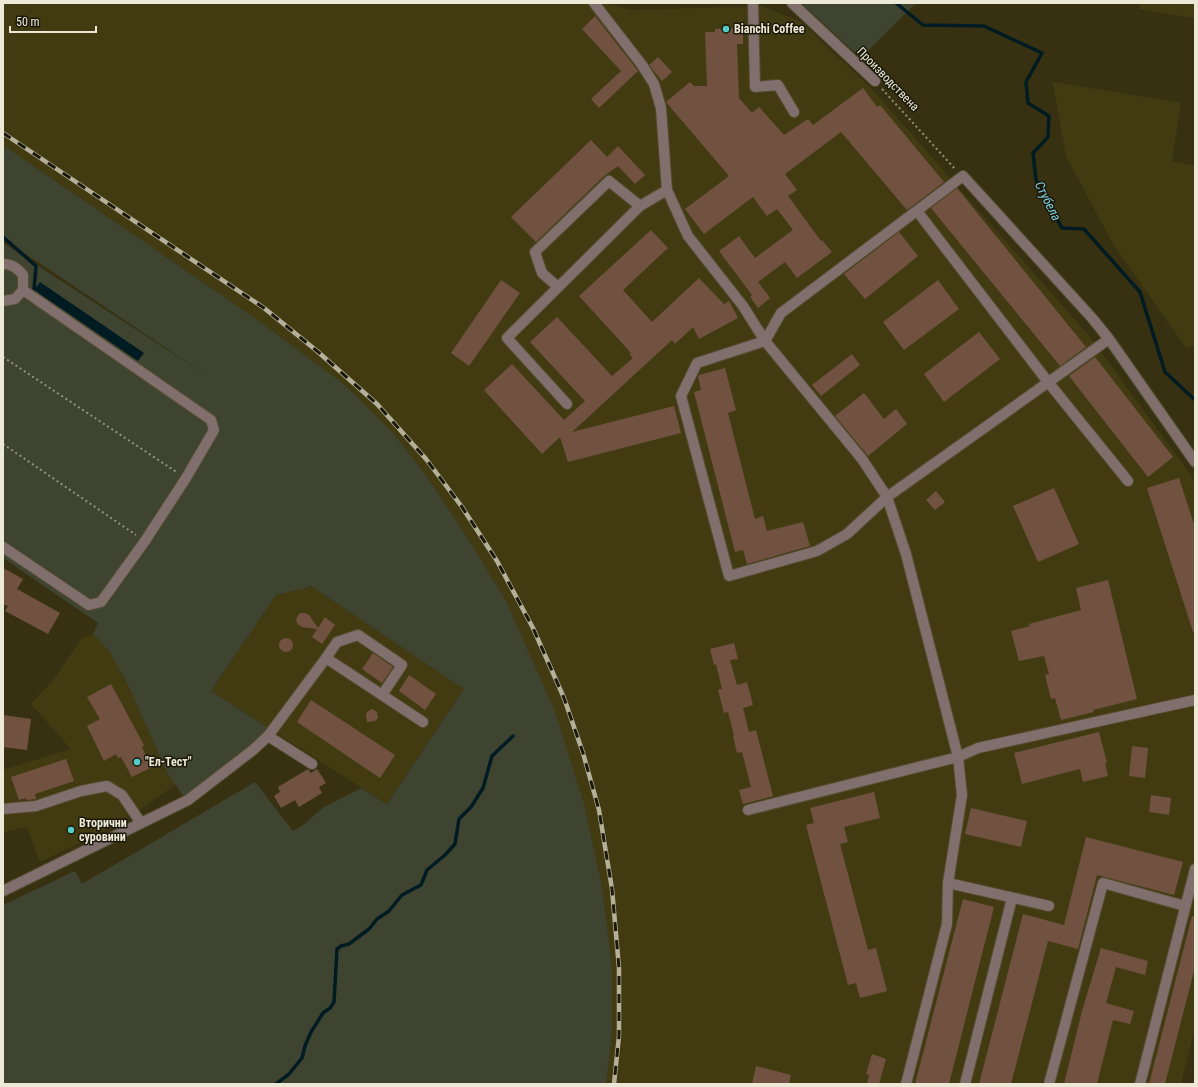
<svg xmlns="http://www.w3.org/2000/svg" width="1198" height="1087" font-family="'Roboto Condensed',sans-serif">
<style>
.built{fill:#423b12}
.green{fill:#3f4431}
.water{fill:#001c22}
.lines{fill:none;stroke-linecap:round;stroke-linejoin:round}
.stream{stroke:#001c22;stroke-width:3.5}
.building{fill:#715240}
.minor-casing{stroke:#544e31;stroke-width:12}
.path{stroke:#969279;stroke-width:2;stroke-dasharray:2 3;stroke-linecap:butt}
.minor{stroke:#816f6e;stroke-width:10}
.rail-casing{stroke:#b4b099;stroke-width:4.5}
.rail{stroke:#1b190b;stroke-width:3;stroke-dasharray:9;stroke-linecap:butt}
.poi-dot{fill:#54cdc8;stroke:#1b190b;stroke-width:1.5}
.labels{text-anchor:middle;dominant-baseline:central;stroke-width:3;stroke-linejoin:round;paint-order:stroke}
.poi-label{font-size:12px;font-weight:bold;fill:#ece9d7;stroke:#1b190b;text-anchor:start}
.street-label{font-size:12px;fill:#ece9d7;stroke:#1b190b}
.water-label{font-size:13px;font-style:italic;fill:#80cede;stroke:#1b190b}
</style>
<rect width="100%" height="100%" fill="#373111"/>
<!-- built -->
<g class="built">
<path d="M 3,3 L 604,3 L 634,10 L 761,6 L 800,21 L 871,88 L 1090,337 L 1190,474 L 1195,484 L 1195,1028 L 1181,1084 L 606,1084 L 612,1034 L 612,967 L 602,886 L 584,804 L 506,601 L 464,532 L 426,475 L 394,434 L 345,385 L 255,318 L 3,145 Z"/>
<path d="M 1140,3 L 1195,3 L 1195,18 L 1139,9 Z"/>
<path d="M 1053,82 L 1181,103 L 1172,161 L 1195,166 L 1195,344 L 1187,349 L 1113,244 L 1066,156 Z"/>
<path d="M 311,586 L 464,689 L 387,804 L 211,691 L 276,595 L 306,588 Z"/>
<path d="M 93,634 L 109,651 L 127,683 L 168,774 L 175,785 L 120,823 L 40,862 L 27,827 L 3,832 L 3,770 L 71,749 L 31,704 L 54,679 L 81,639 Z"/>
</g>
<!-- green -->
<g class="green">
<path d="M 801,3 L 916,3 L 861,58 Z"/>
<path d="M 3,145 L 255,318 L 345,385 L 394,434 L 426,475 L 464,532 L 506,601 L 554,709 L 584,804 L 602,886 L 612,967 L 612,1034 L 606,1084 L 3,1084 L 3,905 L 75,871 L 82,884 L 255,782 L 293,831 L 302,826 L 324,807 L 361,788 L 387,804 L 464,689 L 311,586 L 306,588 L 276,595 L 211,691 L 273,731 L 188,800 L 181,793 L 168,774 L 127,683 L 109,651 L 93,634 L 98,623 L 3,558 L 3,243 L 212,379 L 38,262 L 3,240 Z"/>
</g>
<!-- water -->
<path class="water" d="M 40,282 L 144,353 L 138,361 L 34,290 Z"/>
<g class="lines">
<!-- stream -->
<g class="stream">
<path d="M 896,3 L 923,25 L 984,26 L 1042,53 L 1026,82 L 1028,103 L 1049,116 L 1048,137 L 1033,153 L 1036,180 L 1062,228 L 1084,229 L 1140,292 L 1165,372 L 1195,400"/>
<path d="M 3,237 L 36,266 L 34,290"/>
<path d="M 276,1084 L 289,1074 L 302,1058 L 305,1046 L 311,1032 L 323,1013 L 330,1008 L 334,1002 L 337,949 L 341,946 L 349,944 L 369,929 L 377,919 L 389,911 L 402,895 L 421,885 L 427,870 L 445,855 L 455,844 L 459,819 L 471,807 L 483,788 L 492,756 L 513,736"/>
</g>
</g>
<!-- building -->
<g class="building">
<path d="M 595,16 L 638,71 L 599,108 L 591,99 L 621,71 L 582,29 Z"/>
<path d="M 743,28 L 743,44 L 737,44 L 739,98 L 752,113 L 759,107 L 784,135 L 808,119 L 813,125 L 863,88 L 877,107 L 880,105 L 944,182 L 907,210 L 841,132 L 785,174 L 797,190 L 788,196 L 821,241 L 822,240 L 832,252 L 797,278 L 785,262 L 758,282 L 770,298 L 758,308 L 750,297 L 752,295 L 719,251 L 739,236 L 755,258 L 793,230 L 777,209 L 767,216 L 753,197 L 704,234 L 685,209 L 729,176 L 666,102 L 690,82 L 694,86 L 707,86 L 705,32 L 715,32 L 715,29 Z"/>
<path d="M 658,57 L 672,72 L 662,81 L 649,65 Z"/>
<path d="M 591,140 L 607,157 L 618,146 L 645,175 L 635,184 L 618,166 L 604,176 L 536,242 L 511,217 Z"/>
<path d="M 957,188 L 1086,347 L 1060,366 L 931,208 Z"/>
<path d="M 651,230 L 668,248 L 623,290 L 652,322 L 699,278 L 724,304 L 729,301 L 738,318 L 699,339 L 693,327 L 675,344 L 672,340 L 572,432 L 674,406 L 681,433 L 568,462 L 560,437 L 542,454 L 484,390 L 512,364 L 564,420 L 585,401 L 530,342 L 557,317 L 612,376 L 633,358 L 629,354 L 631,353 L 579,296 Z"/>
<path d="M 899,232 L 918,256 L 865,299 L 844,274 Z"/>
<path d="M 501,280 L 520,293 L 469,366 L 451,353 Z"/>
<path d="M 938,280 L 959,309 L 904,350 L 883,322 Z"/>
<path d="M 979,332 L 1000,359 L 944,402 L 924,374 Z"/>
<path d="M 852,354 L 860,365 L 821,396 L 812,385 Z"/>
<path d="M 1095,357 L 1173,457 L 1148,477 L 1069,376 Z"/>
<path d="M 725,368 L 736,410 L 728,413 L 755,519 L 763,516 L 767,531 L 803,522 L 810,546 L 747,564 L 743,550 L 735,552 L 694,392 L 701,390 L 698,376 L 699,375 Z"/>
<path d="M 864,393 L 884,419 L 896,409 L 907,424 L 868,456 L 835,416 Z"/>
<path d="M 1179,478 L 1195,527 L 1195,632 L 1193,632 L 1147,488 Z"/>
<path d="M 1054,488 L 1079,544 L 1038,562 L 1013,506 Z"/>
<path d="M 936,491 L 945,502 L 935,510 L 926,500 Z"/>
<path d="M 3,568 L 23,579 L 17,589 L 60,613 L 48,634 L 5,611 L 8,606 L 3,604 Z"/>
<path d="M 1108,580 L 1137,699 L 1093,710 L 1094,712 L 1061,720 L 1055,698 L 1051,699 L 1045,675 L 1049,674 L 1044,656 L 1019,661 L 1011,631 L 1030,626 L 1029,624 L 1081,610 L 1076,588 Z"/>
<path d="M 300,613 L 305,613 L 309,615 L 318,628 L 325,617 L 335,625 L 322,644 L 312,637 L 317,629 L 302,627 L 298,624 L 296,621 L 297,617 Z"/>
<circle cx="286" cy="645" r="7"/>
<path d="M 734,643 L 738,659 L 730,660 L 737,685 L 747,682 L 753,705 L 743,708 L 749,732 L 756,730 L 773,796 L 743,804 L 739,790 L 751,787 L 742,752 L 737,753 L 733,736 L 734,736 L 728,712 L 724,713 L 718,690 L 722,689 L 716,664 L 714,665 L 710,649 Z"/>
<path d="M 373,653 L 393,667 L 382,683 L 362,669 Z"/>
<path d="M 409,675 L 436,694 L 425,710 L 399,691 Z"/>
<path d="M 111,684 L 144,745 L 142,747 L 152,767 L 132,777 L 121,757 L 118,758 L 116,754 L 104,761 L 87,726 L 100,719 L 87,697 Z"/>
<path d="M 311,700 L 395,755 L 380,778 L 297,722 Z"/>
<path d="M 372,709 L 377,712 L 378,718 L 375,721 L 367,722 L 366,714 L 368,711 Z"/>
<path d="M 3,715 L 31,719 L 27,750 L 3,747 Z"/>
<path d="M 1099,732 L 1107,763 L 1105,763 L 1108,776 L 1083,782 L 1080,769 L 1022,784 L 1014,753 Z"/>
<path d="M 1132,746 L 1148,748 L 1145,778 L 1129,776 Z"/>
<path d="M 66,759 L 74,781 L 35,794 L 36,799 L 26,800 L 26,798 L 19,800 L 11,777 Z"/>
<path d="M 308,769 L 311,773 L 317,769 L 326,783 L 319,787 L 322,793 L 299,807 L 295,800 L 281,808 L 274,796 L 280,792 L 278,787 Z"/>
<path d="M 874,792 L 880,818 L 844,827 L 848,842 L 840,844 L 868,950 L 876,948 L 887,991 L 860,998 L 856,983 L 848,985 L 806,825 L 814,823 L 810,808 Z"/>
<path d="M 1151,795 L 1171,798 L 1169,815 L 1149,812 Z"/>
<path d="M 971,808 L 1027,821 L 1021,847 L 965,834 Z"/>
<path d="M 1086,837 L 1183,862 L 1174,895 L 1097,875 L 1078,949 L 1048,941 L 1011,1084 L 979,1084 L 1023,914 L 1064,925 Z"/>
<path d="M 963,899 L 994,907 L 949,1084 L 915,1084 Z"/>
<path d="M 1192,916 L 1195,917 L 1195,967 L 1165,1084 L 1149,1084 Z"/>
<path d="M 1101,948 L 1148,961 L 1145,975 L 1116,967 L 1106,1003 L 1134,1011 L 1130,1024 L 1113,1020 L 1097,1084 L 1064,1084 L 1082,1011 Z"/>
<path d="M 872,1054 L 886,1059 L 879,1084 L 867,1084 L 869,1075 L 866,1074 Z"/>
<path d="M 756,1066 L 791,1075 L 789,1084 L 752,1084 Z"/>
</g>
<g class="lines">
<!-- minor casing -->
<g class="minor-casing">
<g id="minor">
<path d="M 594,3 L 642,65 L 654,84 L 661,108 L 667,190 L 688,236 L 743,306 L 765,341 L 862,459 L 887,497 L 906,554 L 958,757 L 962,795 L 948,883 L 947,924 L 906,1084"/>
<path d="M 753,3 L 755,87 L 778,85 L 794,112"/>
<path d="M 792,3 L 875,81"/>
<path d="M 917,211 L 1048,382 L 1128,481"/>
<path d="M 3,264 C 12,264 17,268 23,275 L 23,290 L 15,299 L 3,301"/>
<path d="M 558,287 L 542,273 L 535,252 L 609,181 L 640,206"/>
<path d="M 1109,339 L 887,497 L 847,534 L 817,551 L 729,576 L 681,396 L 697,363 L 765,341 L 781,313 L 963,176 L 1092,318 L 1109,339 L 1195,462"/>
<path d="M 567,404 L 507,338 L 640,206 L 667,190"/>
<path d="M 3,547 L 89,605 L 101,602 L 145,541 L 186,478 L 214,430 L 211,420 L 23,290"/>
<path d="M 326,658 L 337,642 L 358,635 L 402,665 L 382,695"/>
<path d="M 268,736 L 312,764"/>
<path d="M 3,809 L 36,806 L 81,791 L 107,786 L 122,795 L 141,823"/>
<path d="M 748,810 L 958,757 L 978,748 L 1195,700"/>
<path d="M 948,883 L 1049,906"/>
<path d="M 3,891 L 188,800 L 253,750 L 268,736 L 326,658 L 423,722"/>
<path d="M 965,1084 L 1012,898"/>
<path d="M 1049,1084 L 1103,883 L 1185,906"/>
<path d="M 1140,1084 L 1195,869"/>
</g>
</g>
<!-- path -->
<g class="path">
<path d="M 882,89 L 956,170"/>
<path d="M 3,357 L 178,473"/>
<path d="M 3,444 L 136,535"/>
</g>
<!-- minor -->
<use href="#minor" class="minor"/>
<!-- rail casing -->
<g class="rail-casing">
<path id="rail" d="M 3,133 L 264,308 L 317,351 L 377,404 L 426,459 L 462,507 L 497,561 L 533,628 L 564,698 L 583,753 L 599,810 L 612,889 L 619,968 L 619,1036 L 614,1084"/>
</g>
<!-- rail -->
<use href="#rail" class="rail"/>
</g>
<!-- markers -->
<g class="poi-dot">
<circle cx="726" cy="29" r="4"/>
<circle cx="137" cy="762" r="4"/>
<circle cx="71" cy="830" r="4"/>
</g>
<g class="labels">
<!-- poi labels -->
<g class="poi-label">
<text x="734" y="29">Bianchi Coffee</text>
<text x="145" y="762">"Ел-Тест"</text>
<text x="79" y="823">Вторични<tspan x="79" dy="14">суровини</tspan></text>
</g>
<!-- street labels -->
<g class="street-label">
<text transform="translate(888 79) rotate(46)">Производствена</text>
</g>
<!-- water labels -->
<g class="water-label">
<text transform="translate(1048 201) rotate(63)">Стубела</text>
</g>
</g>
<!-- border -->
<rect width="1198" height="1087" fill="none" stroke="#ece9d7" stroke-width="8"/>
<!-- scale -->
<path d="M10 26v6h86v-6" fill="none" stroke="#ece9d7" stroke-width="2"/>
<text x="16" y="26" font-size="12" fill="#ece9d7" stroke="#1b190b" stroke-width="3" paint-order="stroke">50 m</text>
</svg>
